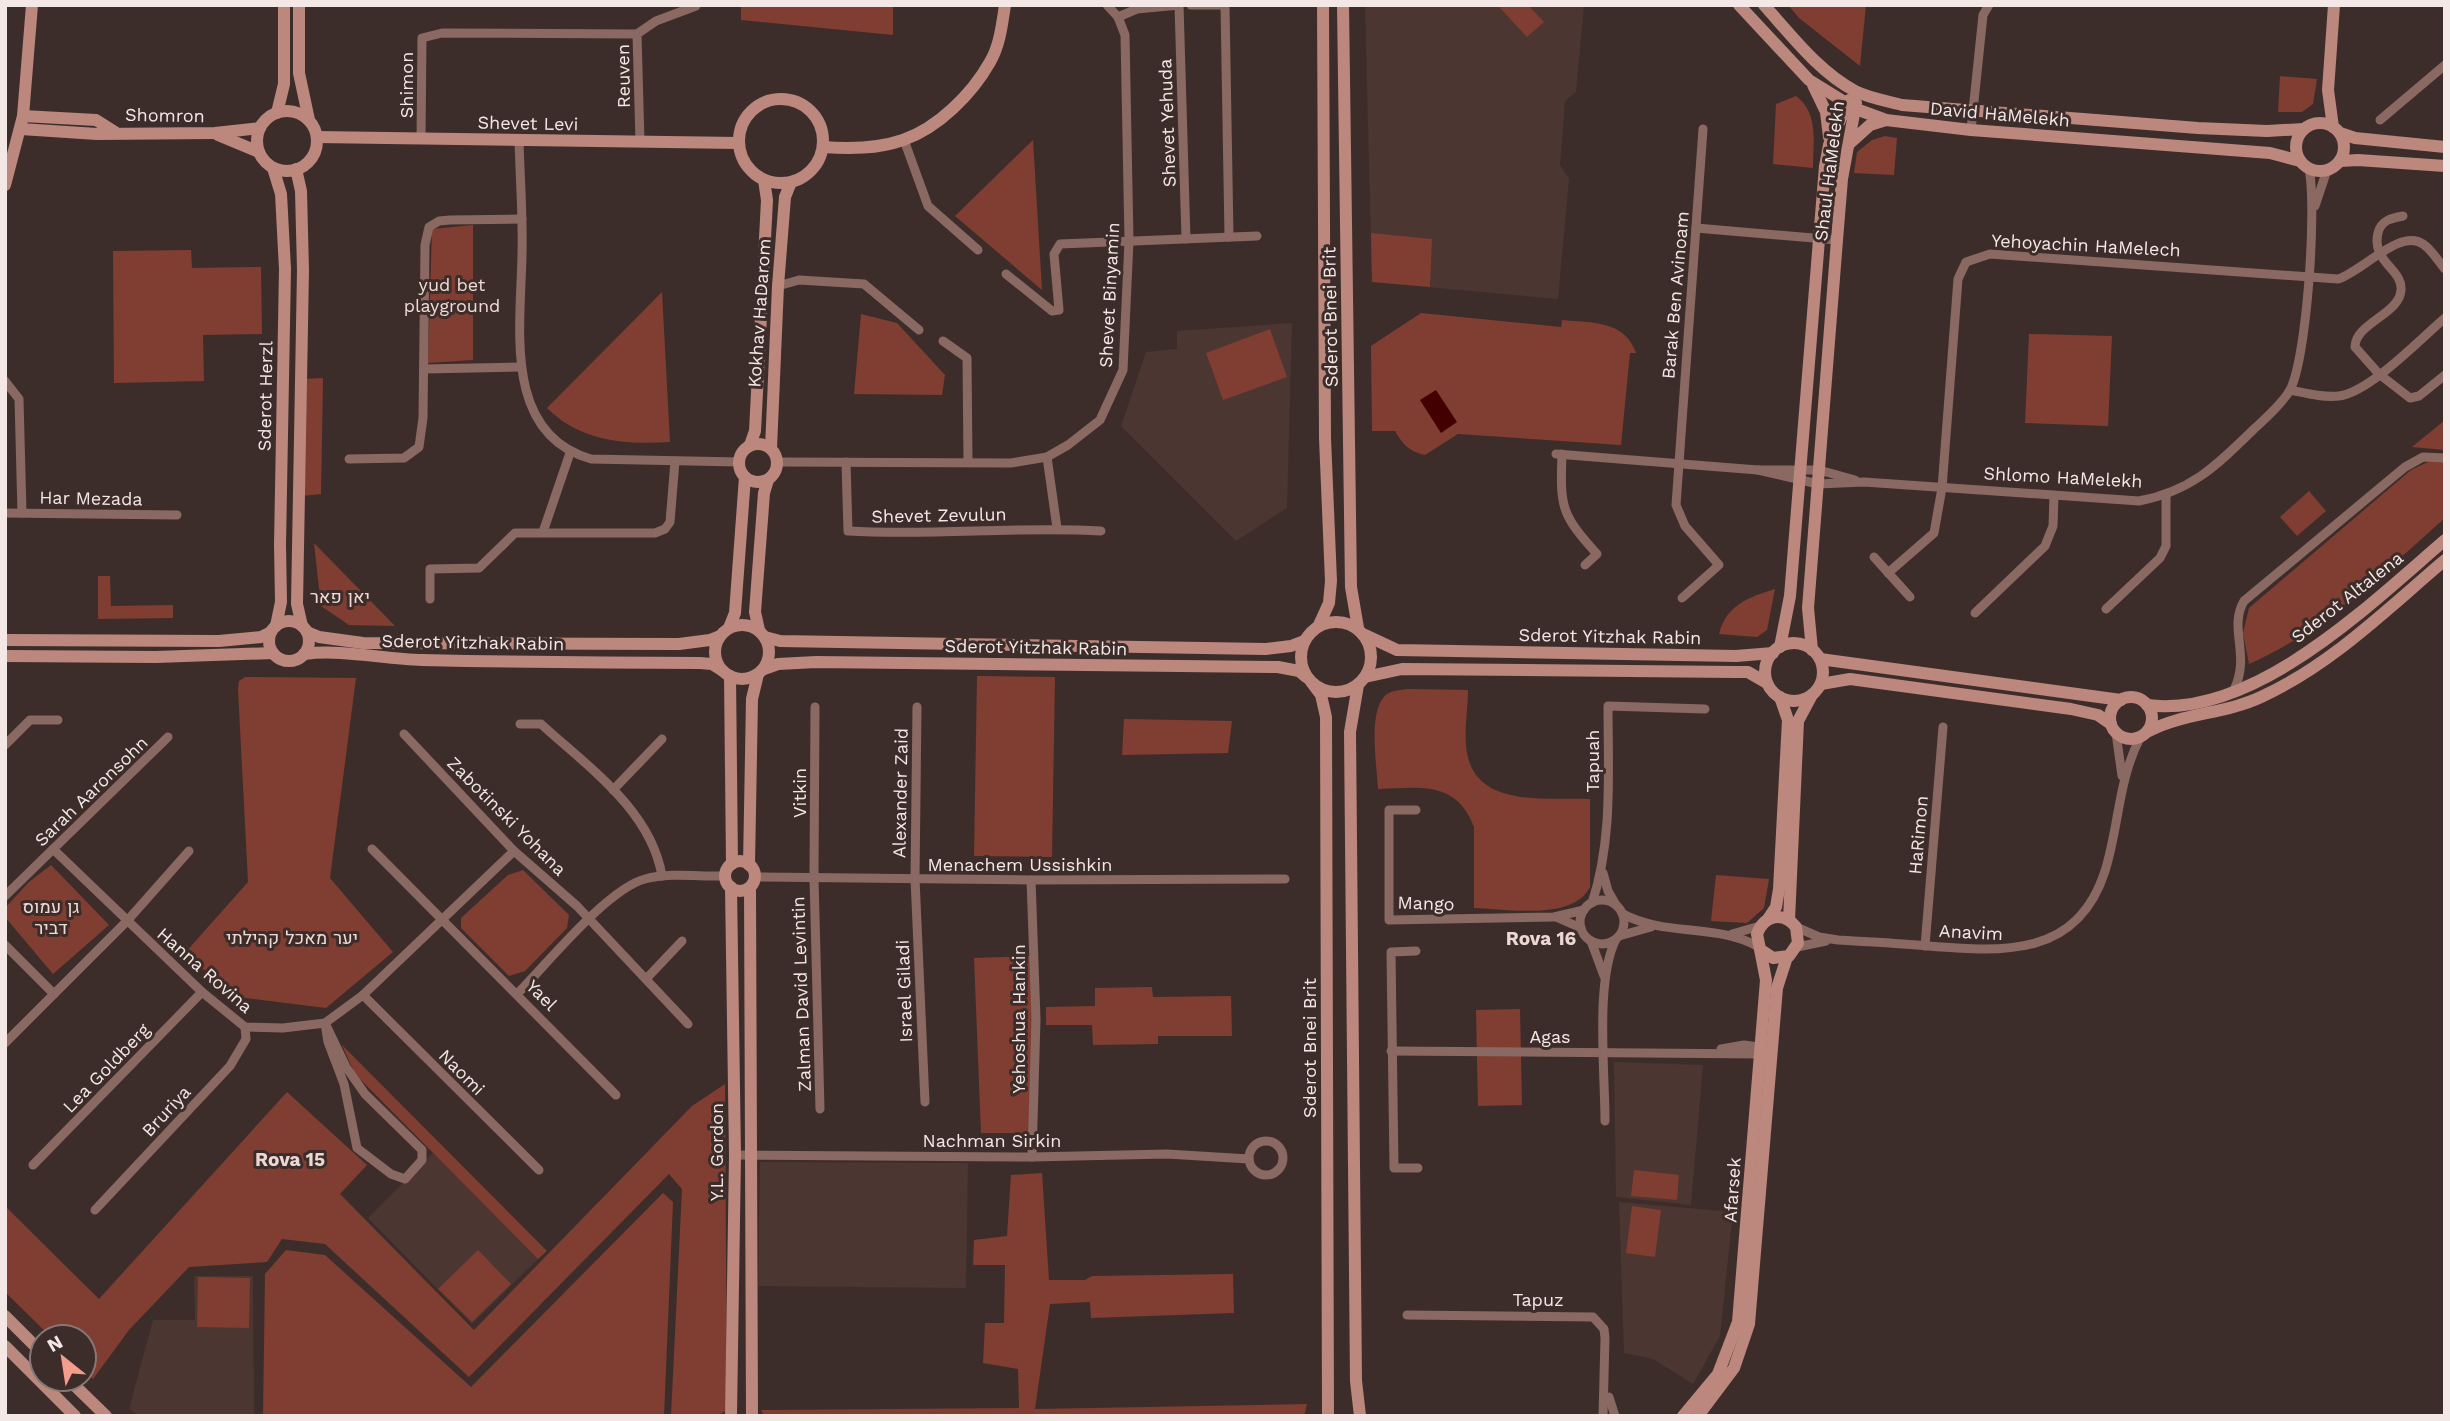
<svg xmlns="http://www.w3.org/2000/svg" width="2450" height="1421" font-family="'Work Sans',Heebo,sans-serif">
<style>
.built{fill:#4b3631}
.green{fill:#803d31}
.water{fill:#430000}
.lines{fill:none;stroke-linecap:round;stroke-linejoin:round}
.street{stroke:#8a6962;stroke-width:9}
.secondary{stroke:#bc877d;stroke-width:12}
.labels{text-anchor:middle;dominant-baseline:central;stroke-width:6;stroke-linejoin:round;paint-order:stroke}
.street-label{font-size:18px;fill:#f3e8e6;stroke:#3d2d2a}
.park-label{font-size:18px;fill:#f0dad5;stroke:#3d2d2a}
.neighbourhood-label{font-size:19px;font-weight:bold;fill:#ecd7d3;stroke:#3d2d2a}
</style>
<rect width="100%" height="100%" fill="#3d2d2a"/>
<!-- built -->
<g class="built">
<path d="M 1365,5 L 1584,5 L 1576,92 L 1565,101 L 1560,165 L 1569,179 L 1558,299 L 1372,282 Z"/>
<path d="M 1292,323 L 1287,508 L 1236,541 L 1121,426 L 1146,352 L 1177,349 L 1177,331 Z"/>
<path d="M 1614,1062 L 1703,1065 L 1691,1205 L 1616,1197 Z"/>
<path d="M 433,1153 L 538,1259 L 472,1324 L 368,1218 Z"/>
<path d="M 760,1162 L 968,1163 L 966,1288 L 758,1286 Z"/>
<path d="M 1619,1202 L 1733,1212 L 1720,1336 L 1693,1384 L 1653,1359 L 1624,1353 Z"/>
<path d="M 194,1276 L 253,1276 L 254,1416 L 139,1416 L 129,1409 L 153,1320 L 195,1320 Z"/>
</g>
<!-- green -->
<g class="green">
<path d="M 741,5 L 893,5 L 893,35 L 741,20 Z"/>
<path d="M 1502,5 L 1528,5 L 1544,22 L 1527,37 L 1500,8 Z"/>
<path d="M 1788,5 L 1866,5 L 1860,66 L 1799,18 Z"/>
<path d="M 2280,76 L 2317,79 L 2313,104 L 2302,112 L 2278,112 Z"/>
<path d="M 1796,96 C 1819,113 1813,142 1813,168 L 1773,164 L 1776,104 Z"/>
<path d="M 1885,136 L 1897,138 L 1894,175 L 1854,173 L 1857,152 L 1872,140 Z"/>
<path d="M 1033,140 L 1042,290 L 955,216 Z"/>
<path d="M 473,225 L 473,360 L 428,363 L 432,229 Z"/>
<path d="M 1371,233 L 1432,239 L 1430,287 L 1372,282 Z"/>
<path d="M 191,250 L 192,268 L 261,267 L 262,334 L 203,335 L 204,381 L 114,383 L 113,251 Z"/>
<path d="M 662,292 L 670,442 C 624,445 580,441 547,408 Z"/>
<path d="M 1421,313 L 1561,327 L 1562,320 C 1591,323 1625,320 1636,353 L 1630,353 L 1621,445 L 1458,434 L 1425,455 C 1409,451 1403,445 1395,431 L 1372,431 L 1371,346 Z"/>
<path d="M 861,314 L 897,323 L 945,375 L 942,395 L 854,394 Z"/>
<path d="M 1270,329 L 1287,377 L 1223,400 L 1206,353 Z"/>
<path d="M 2029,334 L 2112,336 L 2108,426 L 2025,423 Z"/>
<path d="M 323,378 L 321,494 L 302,496 L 302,379 Z"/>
<path d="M 2445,420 L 2445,450 L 2412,447 Z"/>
<path d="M 2430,461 L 2445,462 L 2445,518 C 2385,571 2323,632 2249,664 L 2243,633 L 2249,608 L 2411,470 Z"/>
<path d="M 2309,491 L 2326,511 L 2297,536 L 2280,517 Z"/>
<path d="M 314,543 L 395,626 L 349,625 L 321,606 Z"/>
<path d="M 98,576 L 110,576 L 111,606 L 173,605 L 173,618 L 98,619 Z"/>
<path d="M 1775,589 L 1767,630 L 1757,637 L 1719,634 C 1726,605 1749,597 1775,589 Z"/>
<path d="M 977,676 L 1055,677 L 1052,857 L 974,856 Z"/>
<path d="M 245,677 L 356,678 L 330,878 L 393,952 L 326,1008 L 238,997 L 184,954 L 248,882 L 238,689 L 239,681 Z"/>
<path d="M 1408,689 L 1468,690 C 1468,712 1462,740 1469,761 C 1484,808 1551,797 1590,799 L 1590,887 C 1573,921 1508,909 1474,908 L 1474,827 C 1456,780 1420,788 1378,789 C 1377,766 1367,709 1387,694 C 1393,690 1401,690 1408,689 Z"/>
<path d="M 1124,719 L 1232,721 L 1228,753 L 1122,755 Z"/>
<path d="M 51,865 L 109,925 L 53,974 L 5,917 L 5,908 L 29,882 Z"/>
<path d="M 523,870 L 569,915 L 567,928 L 525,971 L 509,976 L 461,928 L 461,918 L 508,875 Z"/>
<path d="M 1716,875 L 1769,879 L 1764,908 L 1747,923 L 1711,921 Z"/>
<path d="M 1033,956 L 1034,1133 L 981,1133 L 974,958 Z"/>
<path d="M 1152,987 L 1153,997 L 1231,996 L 1232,1036 L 1158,1036 L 1158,1044 L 1093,1045 L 1092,1025 L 1046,1025 L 1046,1007 L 1095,1006 L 1095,988 Z"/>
<path d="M 1520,1009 L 1522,1105 L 1478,1106 L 1476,1010 Z"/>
<path d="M 342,1045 L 547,1251 L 538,1259 L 355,1074 Z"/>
<path d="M 725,1084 L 727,1410 L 717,1416 L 671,1416 L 682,1189 L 669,1174 L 469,1377 L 325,1244 L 282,1239 L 267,1262 L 189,1267 L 129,1330 L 93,1379 L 84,1370 L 84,1337 L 51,1337 L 5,1292 L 5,1206 L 99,1299 L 287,1092 L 367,1165 L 340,1194 L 474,1330 L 692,1106 Z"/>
<path d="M 1634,1170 L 1679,1175 L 1677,1200 L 1631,1196 Z"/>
<path d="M 1042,1173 L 1049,1280 L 1085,1280 L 1092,1276 L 1233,1274 L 1234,1313 L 1091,1318 L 1090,1302 L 1050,1304 L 1035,1409 L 1307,1404 L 1304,1416 L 764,1416 L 761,1410 L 1019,1408 L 1018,1369 L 983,1363 L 985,1323 L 1004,1323 L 1005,1265 L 973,1265 L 974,1240 L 1007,1236 L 1011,1175 Z"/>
<path d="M 663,1193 L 673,1202 L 664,1416 L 263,1416 L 265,1274 L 286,1250 L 325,1255 L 471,1387 Z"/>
<path d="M 1632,1206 L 1661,1210 L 1655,1257 L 1626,1253 Z"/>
<path d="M 478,1250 L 511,1284 L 472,1322 L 438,1289 Z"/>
<path d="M 198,1277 L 250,1278 L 249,1328 L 197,1327 Z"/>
</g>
<!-- water -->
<path class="water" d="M 1436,390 L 1457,422 L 1441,433 L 1420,400 Z"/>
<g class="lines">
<!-- street -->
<g class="street">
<path d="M 1179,5 L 1186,239"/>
<path d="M 1191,5 L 1225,5"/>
<path d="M 1225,5 L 1229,237"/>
<path d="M 1118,17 L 1137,9 L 1179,5"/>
<path d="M 2380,120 L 2445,65"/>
<path d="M 1971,130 L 1983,15 L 1989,5"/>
<path d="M 421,138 L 422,38 L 442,33 L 637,34"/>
<path d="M 519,140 C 520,178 523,216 522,254 C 521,326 502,434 591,459 L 739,462"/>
<path d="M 904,140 L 928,206 L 978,250"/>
<path d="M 640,142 L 637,34 L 656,21 L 696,6"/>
<path d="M 2315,206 L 2327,170"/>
<path d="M 2403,216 C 2392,218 2381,220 2378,233 C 2371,262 2403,269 2401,290 C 2400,314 2355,323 2355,347 L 2379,374 L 2410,398 L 2419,396 L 2445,375"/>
<path d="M 1696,228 L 1837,240"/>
<path d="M 1006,274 L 1052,311 L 1059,310 L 1054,254 L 1060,244 L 1257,236"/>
<path d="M 778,286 L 799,280 L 864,284 L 919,330"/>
<path d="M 943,341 L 967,358 L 968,462"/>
<path d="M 424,369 L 521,367"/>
<path d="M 5,381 L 19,399 L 22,513"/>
<path d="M 2290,390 C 2305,393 2323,398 2339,396 C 2370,392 2420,339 2445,318"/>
<path d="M 1556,454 L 1758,470 L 1819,470 L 1855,480"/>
<path d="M 1562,454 C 1560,508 1561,514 1597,554 L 1585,565"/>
<path d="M 1047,457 L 1057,528"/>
<path d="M 349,459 L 404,458 L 419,447 L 423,418 L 425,245 L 429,227 L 439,221 L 450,220 L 522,219"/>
<path d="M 778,462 L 1011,463 L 1047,457 L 1068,445 L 1100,420 L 1123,370 L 1129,241 L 1125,35 L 1118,17 L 1107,5"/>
<path d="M 846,462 L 848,531 C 933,536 1017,526 1101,531"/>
<path d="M 1758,470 L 1818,484 L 1864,482 L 2139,501 C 2192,491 2217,465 2254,429 C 2266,418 2282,404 2290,390 C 2307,358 2317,206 2309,169"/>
<path d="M 5,513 L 177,515"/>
<path d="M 543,532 L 570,453"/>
<path d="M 1874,557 L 1910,597"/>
<path d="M 1888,573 L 1934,533 L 1942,488 L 1958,279 L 1966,262 L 1990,254 L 2338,279 C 2363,271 2400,228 2423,244 C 2432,250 2438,261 2445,269"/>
<path d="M 1682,598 L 1719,565 L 1685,526 L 1676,505 L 1703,129"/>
<path d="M 430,599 L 430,569 L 479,568 L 515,533 L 655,533 L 665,529 L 670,522 L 675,461"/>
<path d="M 2106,609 L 2160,558 L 2166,546 L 2166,496"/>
<path d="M 1975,613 L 2045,546 L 2053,526 L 2054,496"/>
<path d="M 2234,690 C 2251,655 2228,628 2244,601 L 2405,467 L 2423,457 L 2445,458"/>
<path d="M 815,707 L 814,878 L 820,1109"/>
<path d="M 917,707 L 915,879 L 925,1102"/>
<path d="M 520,724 L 541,724 C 588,767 651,810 662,876"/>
<path d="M 2116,733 L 2122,776"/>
<path d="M 404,734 L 514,851 L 577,906 L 688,1024"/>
<path d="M 5,745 L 30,720 L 58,720"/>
<path d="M 613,790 L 662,739"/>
<path d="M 1416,810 L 1389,810 L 1389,920 L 1554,917 L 1584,910"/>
<path d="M 53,849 L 202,992 L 245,1027 L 283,1028 L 325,1023 L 363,995 L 514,851"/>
<path d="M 372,849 L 616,1095"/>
<path d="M 1603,873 L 1608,891 L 1616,905"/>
<path d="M 755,877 L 1031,880 L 1285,879"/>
<path d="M 1031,880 L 1036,1019 L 1032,1157"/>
<path d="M 5,896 L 168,737"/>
<circle cx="1602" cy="922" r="22"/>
<path d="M 1592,903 C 1613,840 1608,771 1608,706 L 1705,709"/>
<path d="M 1623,914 C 1666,937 1717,923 1759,947"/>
<path d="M 1556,917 L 1581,928"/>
<path d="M 1796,927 L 1819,937 L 1838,940 C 1868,942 1898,943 1928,946 C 2003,952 2077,958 2105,871 C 2119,827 2118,780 2140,738"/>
<path d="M 1732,934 L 1760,926"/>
<path d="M 1619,936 L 1651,927"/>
<path d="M 1591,941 L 1604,976"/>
<path d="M 5,945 L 54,994"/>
<path d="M 1925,946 L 1943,727"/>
<path d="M 1797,947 L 1826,941"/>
<path d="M 1416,951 L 1391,952 L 1394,1168 L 1418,1168"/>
<path d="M 646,979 L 682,941"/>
<path d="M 518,993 C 547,964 607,889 645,879 C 671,872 700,877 726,876"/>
<path d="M 363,995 L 539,1170"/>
<path d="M 325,1023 L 346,1067 L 365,1094 L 422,1150 L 422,1160 L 405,1179 L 391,1174 L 357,1148 L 344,1084 L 328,1042 Z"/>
<path d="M 5,1043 L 127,921 L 189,851"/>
<path d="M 1721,1049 L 1744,1045 L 1765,1048"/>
<path d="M 1391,1051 L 1763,1054"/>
<path d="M 1605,1121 C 1605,1072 1595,980 1616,939"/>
<circle cx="1266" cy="1158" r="17"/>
<path d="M 735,1155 L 1032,1157 L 1167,1154 L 1249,1159"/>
<path d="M 33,1165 L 202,992"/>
<path d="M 95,1210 L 230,1066 L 246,1039 L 245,1027"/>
<path d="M 1407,1315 L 1593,1317 L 1604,1329 L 1605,1338 L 1603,1416"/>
<path d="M 1609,1397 L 1615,1416"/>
</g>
<!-- secondary -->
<g class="secondary">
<path d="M 299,5 L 299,73 L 309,120"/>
<path d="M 1343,5 L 1351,587 L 1358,628"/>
<path d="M 1739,5 L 1809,80 L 1856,109 L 1886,120 L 1971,130 L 2270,153 L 2300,161"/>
<path d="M 1764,5 C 1791,35 1819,72 1855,91 C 1869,98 1887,101 1902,105 L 2198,128 L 2267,131 L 2304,129"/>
<path d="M 1813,85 L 1826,112 L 1829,137"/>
<circle cx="781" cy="141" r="42"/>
<circle cx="287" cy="141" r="30"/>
<path d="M 277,113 L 284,84 L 284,5"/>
<path d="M 23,116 L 96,120 L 115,132"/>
<circle cx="2320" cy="147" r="24"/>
<path d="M 2333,127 L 2328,90 L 2334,5"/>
<path d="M 21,129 L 97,134 L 215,133 L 260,128"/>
<path d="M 2340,133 L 2355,138 L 2445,147"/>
<path d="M 218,135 L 259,152"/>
<path d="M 317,137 L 738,143"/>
<path d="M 1850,143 L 1870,125 L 1886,120"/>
<path d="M 823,147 C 850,149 877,149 903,140 C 938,128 972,94 990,62 C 1000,45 1002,24 1005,5"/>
<path d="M 2340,161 L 2358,160 L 2445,166"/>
<path d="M 273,168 L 281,194 L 285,269 L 280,545 L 281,602 L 276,626"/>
<path d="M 296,169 L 301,191 L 303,270 L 297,604 L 302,626"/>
<path d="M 5,185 L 23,116 L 32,5"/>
<circle cx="758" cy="463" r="19"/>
<path d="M 750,445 L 755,431 L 767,200 L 764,180"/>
<path d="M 771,448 L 778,286 L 785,197 L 791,182"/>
<circle cx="289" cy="641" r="20"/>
<circle cx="1336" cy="657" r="35"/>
<circle cx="742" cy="652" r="27"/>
<path d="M 1319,625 L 1329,603 L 1331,581 L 1325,438 L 1323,5"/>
<path d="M 729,628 L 735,613 L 745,477"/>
<path d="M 759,630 L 755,612 L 764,493 L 768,480"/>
<path d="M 307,632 L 319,637 L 363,643 L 679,644 L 710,640 L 720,636"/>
<path d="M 1365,635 L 1397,650 L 1736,656 L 1773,653"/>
<path d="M 765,637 L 780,641 L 1266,649 L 1291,646 L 1304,641"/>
<path d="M 5,640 L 219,641 L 261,637 L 271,632"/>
<circle cx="1794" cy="672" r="29"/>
<path d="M 1780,647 L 1790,596 L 1825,166 L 1829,145 L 1849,100"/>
<path d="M 1812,650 L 1808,608 L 1837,240 L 1842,179 L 1856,103"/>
<path d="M 304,654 C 342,649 383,659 422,660 C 514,662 608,663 700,663 L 712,664 L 723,671"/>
<path d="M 5,656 L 156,657 L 273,653"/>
<path d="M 1820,659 L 2121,700"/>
<path d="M 764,669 L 778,664 L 816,662 L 1278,667 L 1299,671 L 1306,677"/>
<path d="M 730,676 L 732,864"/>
<path d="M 1365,677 L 1402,669 L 1736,672 L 1748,672 L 1767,683"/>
<path d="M 1312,683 L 1321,695 L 1326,717 L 1328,1416"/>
<path d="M 1821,684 L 1850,679 L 2071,709 L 2098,715 L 2111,724"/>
<path d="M 1358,685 L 1350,732 L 1356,1381 L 1360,1416"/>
<circle cx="2131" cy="718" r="21"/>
<path d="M 2147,705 C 2254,719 2370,604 2445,540"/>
<path d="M 2149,731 C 2183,713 2225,714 2261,697 C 2331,665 2387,609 2445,560"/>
<circle cx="740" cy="876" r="15"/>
<path d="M 749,865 L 752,699 L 758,674"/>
<path d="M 750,888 L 752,1416"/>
<path d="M 1768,919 L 1776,907 L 1779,889 L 1788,720 L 1780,697"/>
<path d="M 1789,920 L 1798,721 L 1812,695"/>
<path d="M 5,1316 L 42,1353"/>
<path d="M 5,1346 L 75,1416"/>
<path d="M 68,1379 L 106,1416"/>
<path d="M 731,1416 L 735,1155 L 731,887"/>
<path d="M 1683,1416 L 1718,1374 L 1738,1322 L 1766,980 L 1757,934 C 1764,915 1783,911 1796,927 L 1798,943 L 1789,956 L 1773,958 L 1761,950"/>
<path d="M 1698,1416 L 1734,1368 L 1749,1324 L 1777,988 L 1787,957"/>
</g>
</g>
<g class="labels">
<!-- street labels -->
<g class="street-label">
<text transform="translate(623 76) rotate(-91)">Reuven</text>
<text transform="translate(406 85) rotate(-90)">Shimon</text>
<text transform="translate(2000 114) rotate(5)">David HaMelekh</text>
<text transform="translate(165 115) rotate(1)">Shomron</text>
<text transform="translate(528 123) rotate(1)">Shevet Levi</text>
<text transform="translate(1167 123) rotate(-92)">Shevet Yehuda</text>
<text transform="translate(1829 171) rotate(-83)">Shaul HaMelekh</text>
<text transform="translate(2086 245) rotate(3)">Yehoyachin HaMelech</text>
<text transform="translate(1109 295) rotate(-87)">Shevet Binyamin</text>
<text transform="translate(1675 295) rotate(-85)">Barak Ben Avinoam</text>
<text transform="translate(759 313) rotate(-86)">Kokhav HaDarom</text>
<text transform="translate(1330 317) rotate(-91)">Sderot Bnei Brit</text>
<text transform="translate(265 396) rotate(-89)">Sderot Herzl</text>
<text transform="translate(2063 477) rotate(3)">Shlomo HaMelekh</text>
<text transform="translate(91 498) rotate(1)">Har Mezada</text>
<text transform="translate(939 515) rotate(-1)">Shevet Zevulun</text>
<text transform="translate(2347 597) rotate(-38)">Sderot Altalena</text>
<text transform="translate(1610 636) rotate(1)">Sderot Yitzhak Rabin</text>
<text transform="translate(473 642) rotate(1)">Sderot Yitzhak Rabin</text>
<text transform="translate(1036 647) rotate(1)">Sderot Yitzhak Rabin</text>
<text transform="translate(1592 761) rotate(-90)">Tapuah</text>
<text transform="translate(91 791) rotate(-44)">Sarah Aaronsohn</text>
<text transform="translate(799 793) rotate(-90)">Vitkin</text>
<text transform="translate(900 793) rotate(-89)">Alexander Zaid</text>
<text transform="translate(507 816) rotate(45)">Zabotinski Yohana</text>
<text transform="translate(1918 835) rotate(-85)">HaRimon</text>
<text x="1020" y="864">Menachem Ussishkin</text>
<text transform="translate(1426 903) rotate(2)">Mango</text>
<text transform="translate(1971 932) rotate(3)">Anavim</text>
<text transform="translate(205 970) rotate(41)">Hanna Rovina</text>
<text transform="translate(904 991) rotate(-92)">Israel Giladi</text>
<text transform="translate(801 994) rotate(-92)">Zalman David Levintin</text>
<text transform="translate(542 995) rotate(45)">Yael</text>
<text transform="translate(1018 1019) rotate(-90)">Yehoshua Hankin</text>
<text x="1550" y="1036">Agas</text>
<text transform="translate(1309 1048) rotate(-90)">Sderot Bnei Brit</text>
<text transform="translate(106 1068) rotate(-46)">Lea Goldberg</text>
<text transform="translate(462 1072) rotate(45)">Naomi</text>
<text transform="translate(166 1111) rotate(-47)">Bruriya</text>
<text x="992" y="1140">Nachman Sirkin</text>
<text transform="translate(716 1152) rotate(-90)">Y.L. Gordon</text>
<text transform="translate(1732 1190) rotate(-86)">Afarsek</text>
<text x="1538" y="1299">Tapuz</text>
</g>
<!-- park labels -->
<g class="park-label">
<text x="452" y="284">yud bet<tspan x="452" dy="21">playground</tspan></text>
<text x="340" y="596">יאן פאר</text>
<text x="51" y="906">גן עמוס<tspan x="51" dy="21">דביר</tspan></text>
<text x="292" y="937">יער מאכל קהילתי</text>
</g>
<!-- neighbourhood labels -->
<g class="neighbourhood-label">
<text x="1541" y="938">Rova 16</text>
<text x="290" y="1159">Rova 15</text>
</g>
</g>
<!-- border -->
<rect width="2450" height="1421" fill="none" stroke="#f3e8e6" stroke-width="14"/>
<!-- north arrow -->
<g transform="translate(63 1358) rotate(330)"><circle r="33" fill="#3d2d2a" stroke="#867875" stroke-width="2"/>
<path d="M0-5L12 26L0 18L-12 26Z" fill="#f49d8d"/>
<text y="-10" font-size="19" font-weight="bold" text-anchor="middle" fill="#f3e8e6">N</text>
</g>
</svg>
